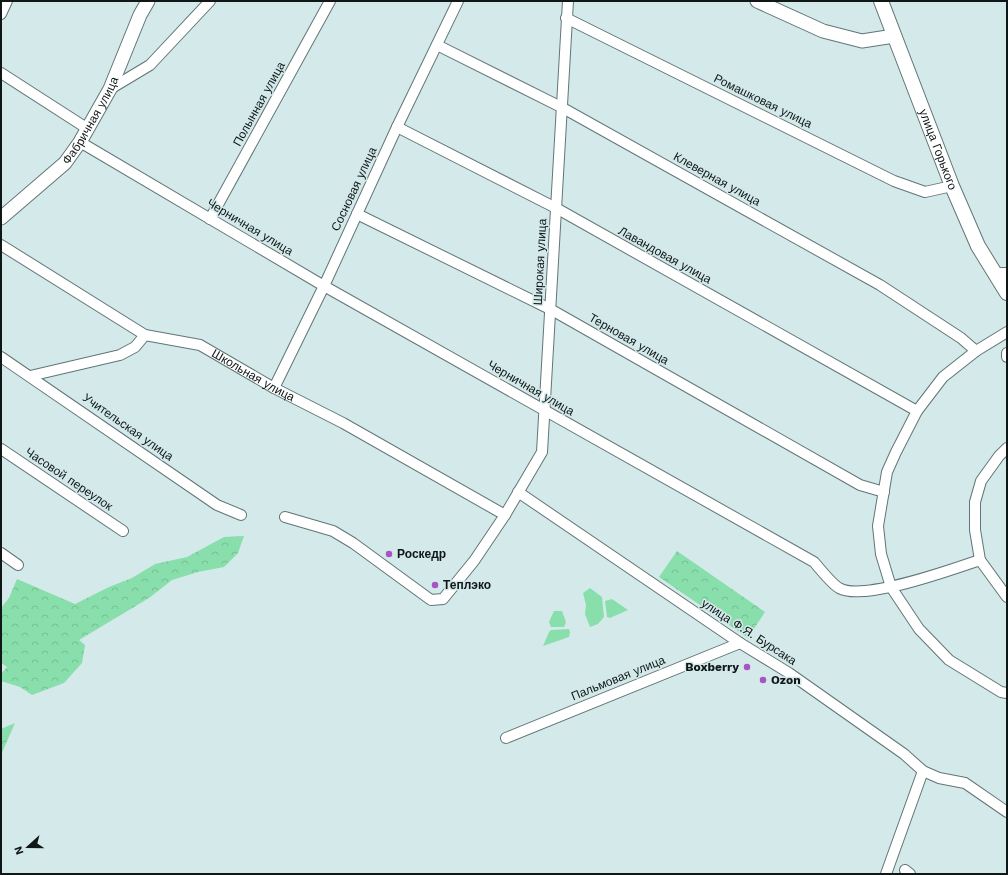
<svg xmlns="http://www.w3.org/2000/svg" width="1008" height="875" font-family="'Work Sans',sans-serif">
<style>
.green{fill:#89dfab}
.forest{fill:url(#forest-crowns)}
.lines{fill:none;stroke-linecap:round;stroke-linejoin:round}
.minor-casing{stroke:#627576;stroke-width:12}
.tertiary-casing{stroke:#627576;stroke-width:15}
.secondary-casing{stroke:#627576;stroke-width:16}
.minor{stroke:#fff;stroke-width:10}
.tertiary{stroke:#fff;stroke-width:13}
.secondary{stroke:#fff;stroke-width:14}
.poi-dot{fill:#a755c5;stroke:#d4e9ea;stroke-width:1.5}
.labels{text-anchor:middle;dominant-baseline:central;stroke-width:3;stroke-linejoin:round;paint-order:stroke}
.street-label{font-size:12px;fill:#0f1717;stroke:#d4e9ea}
.poi-label{font-size:12px;font-weight:bold;fill:#0f1717;stroke:#d4e9ea;text-anchor:start}
</style>
<defs>
<pattern id="forest-crowns" width="20" height="18" patternUnits="userSpaceOnUse"><rect width="20" height="18" fill="#89dfab"/><path d="M2 6a3 3 0 1 1 6 0M12 15a3 3 0 1 1 6 0" fill="none" stroke="#75bf92"/></pattern>
</defs>
<rect width="100%" height="100%" fill="#d4e9ea"/>
<!-- green -->
<g class="green">
<path d="M 590,588 L 602,597 L 604,617 L 598,624 L 590,627 L 585,614 L 586,605 L 583,593 Z"/>
<path d="M 612,599 L 628,610 L 610,618 L 607,617 L 605,601 Z"/>
<path d="M 554,611 L 562,611 L 566,622 L 564,627 L 551,627 L 549,622 Z"/>
<path d="M 569,629 L 570,632 L 569,637 L 543,646 L 549,632 L 551,630 Z"/>
</g>
<!-- forest -->
<g class="forest">
<path d="M 244,536 L 238,553 L 224,567 L 198,572 L 172,580 L 149,598 L 79,640 L 85,645 L 82,663 L 64,683 L 32,695 L 20,687 L 1,681 L 1,674 L 7,667 L 1,663 L 1,608 L 9,598 L 17,579 L 75,604 L 109,587 L 132,578 L 155,564 L 187,557 L 224,537 Z"/>
<path d="M 677,551 L 765,612 L 748,638 L 659,577 Z"/>
<path d="M 15,723 L 1,755 L 1,729 Z"/>
</g>
<g class="lines">
<!-- minor casing -->
<g class="minor-casing">
<g id="minor">
<path d="M 1,14 L 7,1"/>
<path d="M 566,18 L 894,181 L 925,192 L 952,186"/>
<path d="M 437,45 L 561,107 L 880,285 L 961,338 L 976,351"/>
<path d="M 1,73 L 88,129"/>
<path d="M 110,89 L 150,65 L 210,1"/>
<path d="M 397,127 L 556,208 L 917,411"/>
<path d="M 80,142 L 324,286 L 814,562 C 819,568 833,585 839,588 C 863,602 953,569 980,560"/>
<path d="M 357,214 L 550,309 L 860,485 L 884,492"/>
<path d="M 210,219 L 330,1"/>
<path id="s1" d="M 1,245 L 145,335 L 200,345 L 274,388 L 343,423 L 505,515"/>
<path d="M 994,273 L 1007,273"/>
<path d="M 1007,332 L 976,351 L 943,377 L 917,411 L 896,452 L 887,472 L 878,526 L 881,554 L 891,587 L 919,629 L 949,660 L 1001,692 L 1007,693"/>
<path d="M 1007,353 L 1007,357"/>
<path d="M 1,357 L 217,505 L 241,515"/>
<path d="M 30,376 L 120,355 L 135,347 L 145,335"/>
<path d="M 274,388 L 324,286 L 397,127 L 458,1"/>
<path d="M 1007,448 L 999,456 L 981,481 L 975,502 L 975,530 L 980,560 L 1007,597"/>
<path d="M 1,449 L 123,531"/>
<path d="M 518,492 L 740,643 L 789,673 L 904,754 L 923,771 L 939,778 L 965,783 L 1007,812"/>
<path d="M 285,517 L 333,531 L 353,543 L 431,600 L 443,599 L 474,561 L 505,515 L 542,452 L 568,1"/>
<path d="M 1,553 L 18,565"/>
<path d="M 506,738 L 740,643"/>
<path d="M 905,870 L 910,874"/>
<path d="M 886,874 L 923,771"/>
</g>
</g>
<!-- tertiary casing -->
<g class="tertiary-casing">
<g id="tertiary">
<path d="M 757,1 L 823,31 L 862,41 L 894,36"/>
<path id="s2" d="M 1,218 L 65,163 L 80,142 L 110,89 L 140,15 L 148,1"/>
</g>
</g>
<!-- secondary casing -->
<g class="secondary-casing">
<g id="secondary">
<path id="s3" d="M 881,1 L 952,186 L 978,246 L 1007,293"/>
</g>
</g>
<!-- minor -->
<use href="#minor" class="minor"/>
<!-- tertiary -->
<use href="#tertiary" class="tertiary"/>
<!-- secondary -->
<use href="#secondary" class="secondary"/>
</g>
<!-- markers -->
<g class="poi-dot">
<circle cx="389" cy="554" r="4"/>
<circle cx="435" cy="585" r="4"/>
<circle cx="747" cy="667" r="4"/>
<circle cx="763" cy="680" r="4"/>
</g>
<g class="labels">
<!-- street labels -->
<g class="street-label">
<text transform="translate(763 101) rotate(26)">Ромашковая улица</text>
<text transform="translate(259 104) rotate(-61)">Полынная улица</text>
<text stroke="none"><textPath href="#s2" startOffset="134">Фабричная улица</textPath></text>
<text stroke="none"><textPath href="#s3" startOffset="159">улица Горького</textPath></text>
<text transform="translate(717 179) rotate(29)">Клеверная улица</text>
<text transform="translate(354 189) rotate(-65)">Сосновая улица</text>
<text transform="translate(250 227) rotate(31)">Черничная улица</text>
<text transform="translate(665 255) rotate(29)">Лавандовая улица</text>
<text transform="translate(540 262) rotate(-87)">Широкая улица</text>
<text transform="translate(629 339) rotate(30)">Терновая улица</text>
<text stroke="none"><textPath href="#s1" startOffset="287">Школьная улица</textPath></text>
<text transform="translate(531 388) rotate(30)">Черничная улица</text>
<text transform="translate(128 427) rotate(35)">Учительская улица</text>
<text transform="translate(69 479) rotate(34)">Часовой переулок</text>
<text transform="translate(749 632) rotate(33)">улица Ф.Я. Бурсака</text>
<text transform="translate(618 678) rotate(-22)">Пальмовая улица</text>
</g>
<!-- poi labels -->
<g class="poi-label">
<text x="397" y="554">Роскедр</text>
<text x="443" y="585">Теплэко</text>
<text x="739" y="667" text-anchor="end">Boxberry</text>
<text x="771" y="680">Ozon</text>
</g>
</g>
<!-- border -->
<rect width="1008" height="875" fill="none" stroke="#0f1717" stroke-width="4"/>
<!-- north arrow -->
<g transform="translate(28 847) rotate(249)" stroke="#d4e9ea" stroke-width="3" paint-order="stroke">
<path d="M0-3L7 15L0 10L-7 15Z" fill="#0f1717"/>
<text y="-6" font-size="11" font-weight="bold" text-anchor="middle" fill="#0f1717">N</text>
</g>
</svg>
